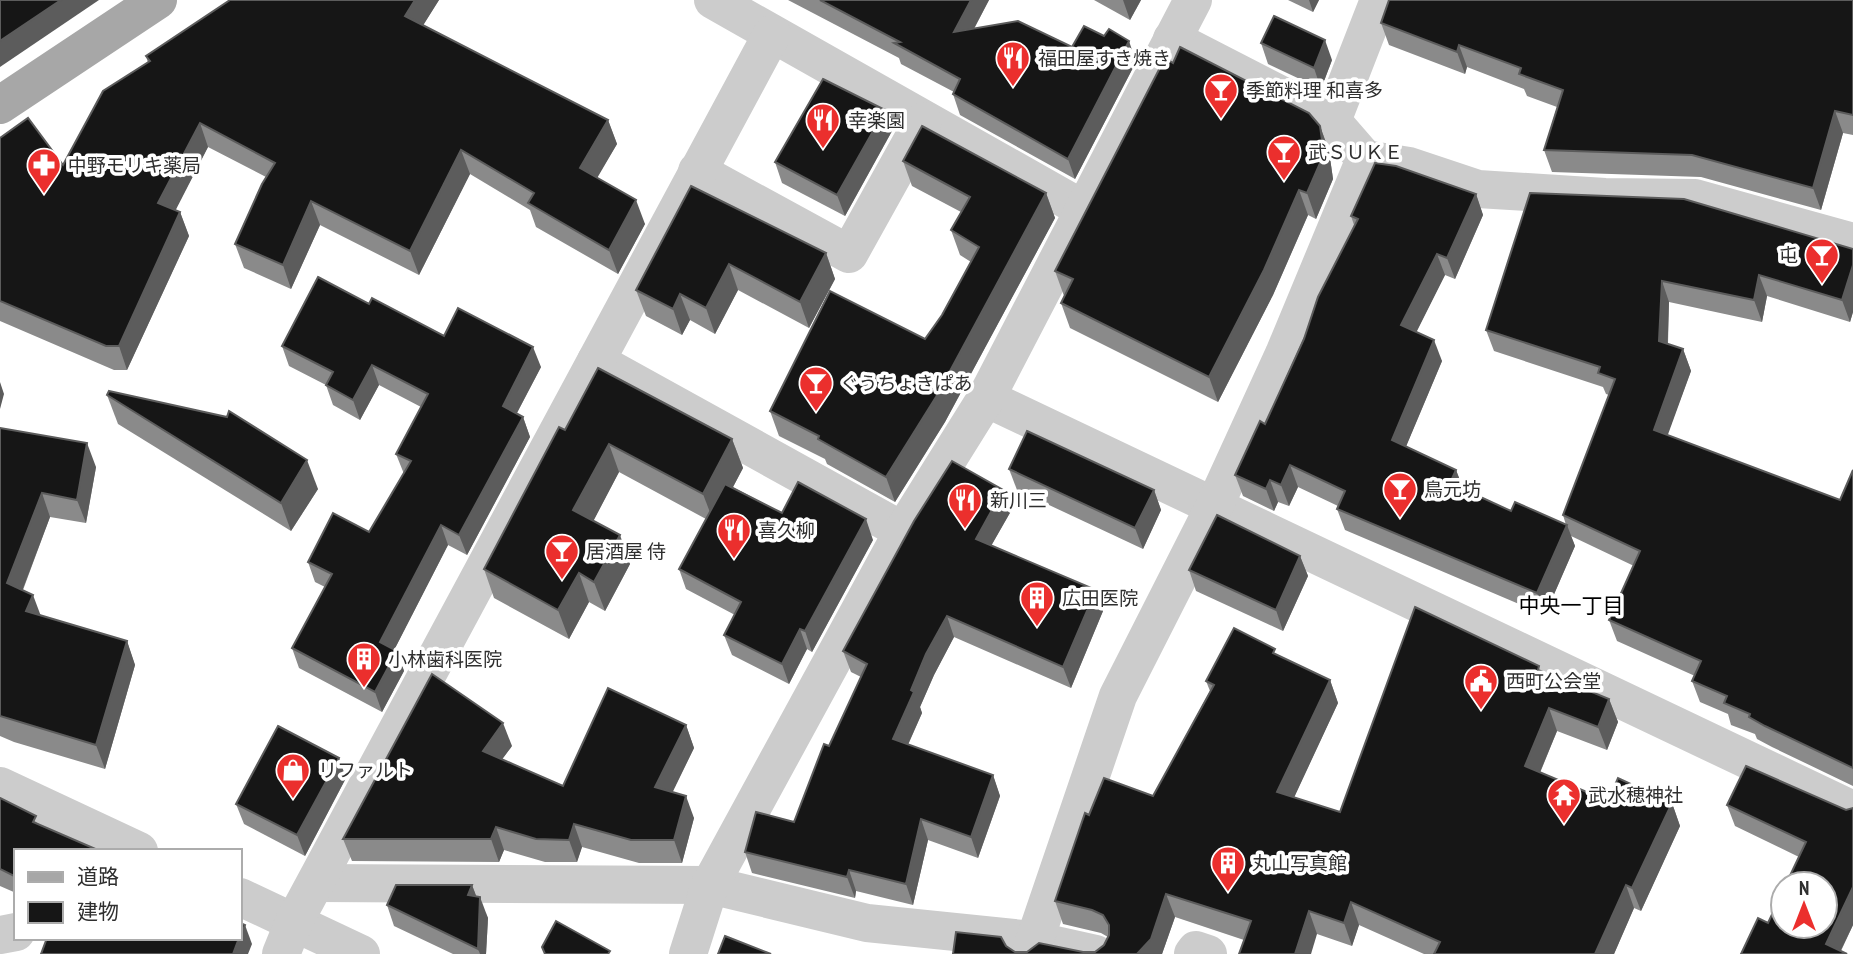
<svg xmlns="http://www.w3.org/2000/svg" width="1853" height="954" font-family="'PT Sans Narrow','Noto Sans JP',sans-serif">
<style>
.lines{fill:none;stroke-linecap:round;stroke-linejoin:round}
.minor{stroke:#ccc;stroke-width:38}
.major{stroke:#a7a7a7;stroke-width:38}
.wall{fill:#8a8a8a}
.shaded-wall{fill:#5c5c5c}
.building{fill:#161616;stroke:#5c5c5c;stroke-width:2}
.labels{text-anchor:middle;dominant-baseline:central;stroke-width:7;stroke-linejoin:round;paint-order:stroke}
.poi-label{font-size:19px;fill:#2f2f2f;stroke:#fff;text-anchor:start}
.neighbourhood-label{font-size:21px;fill:#000;stroke:#fff}
</style>
<rect width="100%" height="100%" fill="#fff"/>
<g class="lines">
<!-- minor -->
<g class="minor">
<path d="M 713,0 L 1083,209"/>
<path d="M 1172,39 L 1332,121"/>
<path d="M 1365,159 L 1409,166 L 1478,189 L 1605,197 L 1695,198 L 1853,242"/>
<path d="M 697,171 L 849,254 L 923,121"/>
<path d="M 596,361 L 903,531"/>
<path d="M 986,398 L 1853,810"/>
<path d="M 0,786 L 139,851"/>
<path d="M 316,883 L 710,885 L 867,923 L 1033,940 L 1096,954"/>
<path d="M 240,897 L 361,954"/>
<path d="M 0,935 L 16,932"/>
<path d="M 281,954 L 294,922 L 772,34"/>
<path d="M 688,954 L 710,885 L 903,531 L 986,398 L 1193,0"/>
<path d="M 1030,954 L 1118,696 L 1214,507 L 1284,354 L 1365,159 L 1332,121 L 1379,0"/>
<path d="M 1193,954 L 1196,950 L 1208,954"/>
</g>
<!-- major -->
<path class="major" d="M 0,105 L 158,0"/>
</g>
<!-- wall -->
<g class="wall">
<path d="M 230,0 L 439,0 L 423,25 L 608,120 L 617,144 L 597,177 L 645,224 L 618,274 L 536,227 L 530,210 L 470,174 L 419,275 L 320,225 L 291,289 L 244,268 L 235,244 L 266,177 L 208,147 L 175,210 L 180,212 L 189,236 L 127,370 L 114,370 L 0,321 L 0,138 L 63,165 L 148,63 L 146,56 Z"/>
<path d="M 788,0 L 989,0 L 974,29 L 1072,47 L 1136,62 L 1075,179 L 960,115 L 953,94 L 954,92 L 901,64 L 899,58 Z"/>
<path d="M 1094,0 L 1141,0 L 1130,20 Z"/>
<path d="M 1288,0 L 1319,0 L 1313,12 Z"/>
<path d="M 1853,0 L 1853,135 L 1843,133 L 1821,210 L 1701,177 L 1552,172 L 1544,150 L 1557,107 L 1527,96 L 1524,89 L 1467,67 L 1465,74 L 1389,45 L 1381,23 Z"/>
<path d="M 1261,43 L 1332,60 L 1321,89 L 1268,64 Z"/>
<path d="M 1173,63 L 1320,126 L 1329,151 L 1333,179 L 1316,219 L 1308,215 L 1273,295 L 1218,402 L 1070,328 L 1061,303 L 1064,296 L 1055,271 Z"/>
<path d="M 892,131 L 845,216 L 782,183 L 775,162 Z"/>
<path d="M 903,161 L 1046,193 L 1055,218 L 945,422 L 895,502 L 827,464 L 825,459 L 779,436 L 770,411 L 925,339 L 942,315 L 971,262 L 960,255 L 951,230 L 961,212 L 912,186 Z"/>
<path d="M 691,186 L 826,253 L 835,279 L 809,328 L 738,290 L 715,334 L 690,320 L 682,335 L 646,316 L 636,290 Z"/>
<path d="M 1530,193 L 1853,249 L 1853,312 L 1850,322 L 1767,296 L 1762,322 L 1669,302 L 1668,344 L 1683,349 L 1691,371 L 1667,435 L 1840,500 L 1853,470 L 1853,786 L 1772,747 L 1757,739 L 1755,734 L 1731,725 L 1728,714 L 1700,702 L 1692,681 L 1695,676 L 1617,641 L 1609,620 L 1634,566 L 1571,536 L 1575,546 L 1545,615 L 1345,530 L 1337,509 L 1338,506 L 1298,487 L 1289,506 L 1278,502 L 1274,511 L 1243,496 L 1235,475 L 1265,424 L 1354,225 L 1351,216 L 1476,194 L 1483,215 L 1455,279 L 1445,275 L 1416,332 L 1442,361 L 1406,446 L 1456,470 L 1463,488 L 1511,511 L 1566,525 L 1563,515 L 1609,395 L 1606,394 L 1603,387 L 1494,351 L 1486,330 Z"/>
<path d="M 369,304 L 444,336 L 541,367 L 517,413 L 523,417 L 530,437 L 467,555 L 448,545 L 394,650 L 397,651 L 404,671 L 382,712 L 299,668 L 292,648 L 325,587 L 315,582 L 308,562 L 369,532 L 404,474 L 396,454 L 421,407 L 379,385 L 360,420 L 333,405 L 326,385 L 289,366 L 282,346 Z"/>
<path d="M 107,395 L 318,489 L 291,531 L 118,424 Z"/>
<path d="M 0,428 L 96,467 L 86,523 L 50,517 L 23,590 L 41,616 L 127,641 L 135,665 L 105,769 L 14,742 L 0,736 Z"/>
<path d="M 565,430 L 732,439 L 743,468 L 733,487 L 782,513 L 873,540 L 812,652 L 807,649 L 789,684 L 732,655 L 724,635 L 735,615 L 686,589 L 679,569 L 706,519 L 619,472 L 593,521 L 630,564 L 605,611 L 589,602 L 569,639 L 494,598 L 484,569 Z"/>
<path d="M 1009,469 L 1154,490 L 1161,510 L 1143,549 L 1017,490 Z"/>
<path d="M 1011,511 L 991,546 L 1103,611 L 1071,688 L 954,637 L 934,675 L 920,707 L 922,713 L 908,745 L 993,775 L 1000,796 L 978,858 L 928,840 L 913,905 L 856,891 L 855,898 L 752,873 L 745,852 L 794,822 L 861,677 L 851,672 L 843,651 Z"/>
<path d="M 1300,556 L 1308,576 L 1283,631 L 1196,591 L 1189,570 Z"/>
<path d="M 1277,655 L 1330,680 L 1338,703 L 1294,797 L 1340,812 L 1541,671 L 1609,699 L 1618,722 L 1607,750 L 1557,731 L 1540,773 L 1608,801 L 1672,803 L 1680,826 L 1641,911 L 1634,908 L 1614,954 L 1424,954 L 1359,925 L 1352,946 L 1317,934 L 1244,940 L 1175,917 L 1162,954 L 953,954 L 1006,946 L 1015,952 L 1095,952 L 1104,945 L 1108,937 L 1101,933 L 1063,924 L 1055,901 L 1089,815 L 1153,796 L 1210,691 L 1206,681 Z"/>
<path d="M 686,725 L 694,748 L 672,792 L 694,818 L 682,863 L 639,863 L 582,847 L 577,862 L 545,862 L 504,850 L 499,862 L 352,861 L 343,839 L 512,746 L 502,759 L 563,786 Z"/>
<path d="M 346,778 L 305,856 L 244,824 L 236,804 Z"/>
<path d="M 0,798 L 39,824 L 16,851 L 16,893 L 0,886 Z"/>
<path d="M 1727,805 L 1846,810 L 1853,808 L 1853,925 L 1841,951 L 1768,923 L 1799,857 L 1735,826 Z"/>
<path d="M 472,885 L 476,896 L 488,918 L 486,954 L 453,954 L 394,926 L 387,905 Z"/>
</g>
<!-- shaded-wall -->
<g class="shaded-wall">
<path d="M 61,0 L 99,0 L 0,67 L 0,41 Z"/>
<path d="M 415,0 L 439,0 L 414,40 L 405,16 Z"/>
<path d="M 971,0 L 989,0 L 961,53 L 954,32 Z"/>
<path d="M 1123,0 L 1141,0 L 1130,20 Z"/>
<path d="M 1309,0 L 1319,0 L 1313,12 Z"/>
<path d="M 1325,40 L 1332,60 L 1321,89 L 1314,68 Z"/>
<path d="M 1129,41 L 1136,62 L 1075,179 L 1068,159 Z"/>
<path d="M 1459,45 L 1467,67 L 1465,74 L 1457,52 Z"/>
<path d="M 885,110 L 892,131 L 845,216 L 837,195 Z"/>
<path d="M 1835,111 L 1843,133 L 1821,210 L 1813,188 Z"/>
<path d="M 608,120 L 617,144 L 589,192 L 580,168 Z"/>
<path d="M 200,123 L 208,147 L 167,227 L 158,203 Z"/>
<path d="M 1320,126 L 1329,151 L 1333,179 L 1316,219 L 1307,193 Z"/>
<path d="M 461,150 L 470,174 L 419,275 L 410,251 Z"/>
<path d="M 1299,190 L 1308,215 L 1273,295 L 1218,402 L 1209,377 Z"/>
<path d="M 1046,193 L 1055,218 L 945,422 L 895,502 L 886,477 Z"/>
<path d="M 1476,194 L 1483,215 L 1455,279 L 1447,258 Z"/>
<path d="M 636,200 L 645,224 L 618,274 L 609,250 Z"/>
<path d="M 311,201 L 320,225 L 291,289 L 283,265 Z"/>
<path d="M 180,212 L 189,236 L 127,370 L 119,346 Z"/>
<path d="M 826,253 L 835,279 L 809,328 L 800,302 Z"/>
<path d="M 1437,254 L 1445,275 L 1409,347 L 1401,325 Z"/>
<path d="M 729,264 L 738,290 L 715,334 L 706,308 Z"/>
<path d="M 1853,265 L 1853,312 L 1850,322 L 1842,300 Z"/>
<path d="M 1759,275 L 1767,296 L 1762,322 L 1754,300 Z"/>
<path d="M 1662,281 L 1669,302 L 1667,362 L 1659,341 Z"/>
<path d="M 680,294 L 690,320 L 682,335 L 673,309 Z"/>
<path d="M 1434,340 L 1442,361 L 1400,461 L 1392,440 Z"/>
<path d="M 533,347 L 541,367 L 510,426 L 503,406 Z"/>
<path d="M 1683,349 L 1691,371 L 1662,451 L 1654,430 Z"/>
<path d="M 372,365 L 379,385 L 360,420 L 353,400 Z"/>
<path d="M 0,382 L 4,394 L 0,409 Z"/>
<path d="M 523,417 L 530,437 L 467,555 L 459,535 Z"/>
<path d="M 732,439 L 743,468 L 714,523 L 703,494 Z"/>
<path d="M 87,443 L 96,467 L 86,523 L 77,500 Z"/>
<path d="M 609,444 L 619,472 L 584,539 L 573,510 Z"/>
<path d="M 307,460 L 318,489 L 291,531 L 281,503 Z"/>
<path d="M 1290,465 L 1298,487 L 1289,506 L 1281,485 Z"/>
<path d="M 1456,470 L 1464,491 L 1450,483 Z"/>
<path d="M 1270,480 L 1278,502 L 1274,511 L 1266,489 Z"/>
<path d="M 1003,490 L 1011,511 L 983,560 L 976,539 Z"/>
<path d="M 1154,490 L 1161,510 L 1143,549 L 1135,528 Z"/>
<path d="M 42,493 L 50,517 L 16,607 L 7,583 Z"/>
<path d="M 866,519 L 873,540 L 812,652 L 805,631 Z"/>
<path d="M 441,525 L 448,545 L 388,662 L 380,642 Z"/>
<path d="M 1567,525 L 1575,546 L 1545,615 L 1537,593 Z"/>
<path d="M 620,535 L 630,564 L 605,611 L 594,582 Z"/>
<path d="M 1300,556 L 1308,576 L 1283,631 L 1276,610 Z"/>
<path d="M 579,573 L 589,602 L 569,639 L 558,610 Z"/>
<path d="M 1096,590 L 1103,611 L 1071,688 L 1063,667 Z"/>
<path d="M 33,595 L 42,619 L 26,611 Z"/>
<path d="M 947,616 L 954,637 L 934,675 L 920,707 L 922,713 L 901,760 L 893,739 L 911,690 L 926,654 Z"/>
<path d="M 800,629 L 807,649 L 789,684 L 782,664 Z"/>
<path d="M 127,641 L 135,665 L 105,769 L 96,745 Z"/>
<path d="M 397,651 L 404,671 L 382,712 L 375,692 Z"/>
<path d="M 1330,680 L 1338,703 L 1286,815 L 1277,792 Z"/>
<path d="M 1609,699 L 1618,722 L 1607,750 L 1598,727 Z"/>
<path d="M 1549,708 L 1557,731 L 1533,789 L 1525,766 Z"/>
<path d="M 503,723 L 512,746 L 492,773 L 483,751 Z"/>
<path d="M 686,725 L 694,748 L 664,810 L 655,787 Z"/>
<path d="M 339,758 L 346,778 L 305,856 L 297,835 Z"/>
<path d="M 993,775 L 1000,796 L 978,858 L 971,837 Z"/>
<path d="M 686,796 L 694,818 L 682,863 L 674,840 Z"/>
<path d="M 1672,803 L 1680,826 L 1641,911 L 1632,888 Z"/>
<path d="M 921,819 L 928,840 L 913,905 L 906,884 Z"/>
<path d="M 574,824 L 582,847 L 577,862 L 569,840 Z"/>
<path d="M 496,827 L 504,850 L 499,862 L 491,839 Z"/>
<path d="M 849,870 L 856,891 L 855,898 L 847,877 Z"/>
<path d="M 472,885 L 480,906 L 468,895 Z"/>
<path d="M 1626,885 L 1634,908 L 1614,954 L 1595,954 Z"/>
<path d="M 1853,887 L 1853,925 L 1839,954 L 1826,944 Z"/>
<path d="M 1166,894 L 1175,917 L 1162,954 L 1137,954 Z"/>
<path d="M 480,897 L 488,918 L 486,954 L 480,954 L 478,949 Z"/>
<path d="M 1351,902 L 1359,925 L 1352,946 L 1344,923 Z"/>
<path d="M 1309,911 L 1317,934 L 1311,954 L 1295,954 Z"/>
<path d="M 245,925 L 252,944 L 248,954 L 233,954 Z"/>
</g>
<!-- building -->
<g class="building">
<path d="M 0,0 L 61,0 L 0,41 Z"/>
<path d="M 230,0 L 415,0 L 405,16 L 608,120 L 580,168 L 636,200 L 609,250 L 528,203 L 534,193 L 461,150 L 410,251 L 311,201 L 283,265 L 235,244 L 262,184 L 275,163 L 200,123 L 158,203 L 180,212 L 119,346 L 106,346 L 0,301 L 0,138 L 28,118 L 63,165 L 103,91 L 150,61 L 146,56 Z"/>
<path d="M 820,0 L 971,0 L 954,32 L 1018,21 L 1072,47 L 1084,26 L 1104,36 L 1109,29 L 1129,41 L 1068,159 L 953,94 L 960,79 L 894,43 L 900,42 Z"/>
<path d="M 1389,0 L 1853,0 L 1853,115 L 1835,111 L 1813,188 L 1692,155 L 1544,150 L 1563,90 L 1519,74 L 1521,68 L 1459,45 L 1457,52 L 1381,23 Z"/>
<path d="M 1274,16 L 1325,40 L 1314,68 L 1261,43 Z"/>
<path d="M 1180,47 L 1309,113 L 1320,126 L 1324,154 L 1307,193 L 1299,190 L 1264,270 L 1209,377 L 1061,303 L 1073,279 L 1055,271 L 1165,58 L 1173,63 Z"/>
<path d="M 823,79 L 885,110 L 837,195 L 775,162 Z"/>
<path d="M 922,126 L 1046,193 L 936,397 L 886,477 L 818,439 L 819,436 L 770,411 L 830,291 L 925,339 L 942,315 L 979,247 L 951,230 L 970,197 L 903,161 Z"/>
<path d="M 1375,163 L 1396,166 L 1476,194 L 1447,258 L 1437,254 L 1401,325 L 1434,340 L 1392,440 L 1456,470 L 1450,483 L 1511,511 L 1515,502 L 1567,525 L 1537,593 L 1337,509 L 1345,491 L 1290,465 L 1281,485 L 1270,480 L 1266,489 L 1235,475 L 1260,421 L 1265,424 L 1304,339 L 1318,297 L 1358,219 L 1351,216 Z"/>
<path d="M 691,186 L 826,253 L 800,302 L 729,264 L 706,308 L 680,294 L 673,309 L 636,290 Z"/>
<path d="M 1530,193 L 1684,199 L 1853,249 L 1853,265 L 1842,300 L 1759,275 L 1754,300 L 1662,281 L 1659,341 L 1683,349 L 1654,430 L 1840,500 L 1853,470 L 1853,768 L 1765,726 L 1749,717 L 1750,714 L 1724,703 L 1727,696 L 1692,681 L 1701,661 L 1609,620 L 1640,551 L 1563,515 L 1615,379 L 1598,373 L 1600,367 L 1486,330 Z"/>
<path d="M 318,277 L 369,304 L 372,298 L 444,336 L 458,308 L 533,347 L 503,406 L 523,417 L 459,535 L 441,525 L 380,642 L 397,651 L 375,692 L 292,648 L 332,574 L 308,562 L 333,513 L 369,532 L 411,461 L 396,454 L 428,394 L 372,365 L 353,400 L 326,385 L 333,372 L 282,346 Z"/>
<path d="M 598,368 L 732,439 L 703,494 L 609,444 L 573,510 L 620,535 L 594,582 L 579,573 L 558,610 L 484,569 L 559,427 L 565,430 Z"/>
<path d="M 109,391 L 227,417 L 229,411 L 307,460 L 281,503 L 107,395 Z"/>
<path d="M 0,428 L 87,443 L 77,500 L 42,493 L 7,583 L 33,595 L 26,611 L 127,641 L 96,745 L 0,716 Z"/>
<path d="M 1027,431 L 1154,490 L 1135,528 L 1009,469 Z"/>
<path d="M 952,461 L 1003,490 L 976,539 L 1096,590 L 1063,667 L 947,616 L 926,654 L 911,690 L 914,692 L 893,739 L 993,775 L 971,837 L 921,819 L 906,884 L 849,870 L 847,877 L 745,852 L 756,812 L 794,822 L 824,744 L 829,746 L 867,664 L 843,651 L 914,521 Z"/>
<path d="M 798,482 L 866,519 L 805,631 L 800,629 L 782,664 L 724,635 L 741,602 L 679,569 L 725,484 L 782,513 Z"/>
<path d="M 1217,515 L 1300,556 L 1276,610 L 1189,570 Z"/>
<path d="M 1415,607 L 1539,666 L 1538,670 L 1609,699 L 1598,727 L 1549,708 L 1525,766 L 1608,801 L 1618,778 L 1672,803 L 1632,888 L 1626,885 L 1595,954 L 1434,954 L 1440,942 L 1351,902 L 1344,923 L 1309,911 L 1295,954 L 1239,954 L 1251,921 L 1166,894 L 1151,939 L 1137,954 L 953,954 L 956,932 L 1001,937 L 1006,946 L 1015,952 L 1027,952 L 1039,943 L 1083,952 L 1095,952 L 1104,945 L 1109,935 L 1109,925 L 1103,915 L 1092,910 L 1055,901 L 1085,813 L 1089,815 L 1104,778 L 1153,796 L 1214,685 L 1206,681 L 1234,628 L 1275,649 L 1273,653 L 1330,680 L 1277,792 L 1340,812 Z"/>
<path d="M 432,674 L 503,723 L 483,751 L 563,786 L 608,688 L 686,725 L 655,787 L 686,796 L 674,840 L 631,840 L 574,824 L 569,840 L 536,839 L 496,827 L 491,839 L 343,839 Z"/>
<path d="M 278,726 L 339,758 L 297,835 L 236,804 Z"/>
<path d="M 1746,766 L 1846,810 L 1853,808 L 1853,887 L 1826,944 L 1847,954 L 1741,954 L 1758,918 L 1768,923 L 1783,891 L 1783,926 L 1825,926 L 1825,884 L 1786,884 L 1806,842 L 1727,805 Z"/>
<path d="M 0,798 L 36,816 L 33,822 L 100,851 L 16,851 L 16,877 L 0,869 Z"/>
<path d="M 396,885 L 472,885 L 468,895 L 480,897 L 478,949 L 387,905 Z"/>
<path d="M 556,921 L 610,951 L 608,954 L 545,954 L 542,947 Z"/>
<path d="M 240,923 L 245,925 L 240,937 Z"/>
<path d="M 725,936 L 771,954 L 718,954 Z"/>
<path d="M 47,938 L 239,938 L 233,954 L 41,954 Z"/>
</g>
<!-- icons -->
<defs>
<g id="restaurant-pin" transform="scale(1.75)"><path d="M0 17L-7.5 6A9.5 9.5 0 1 1 7.5 6Z" fill="#eb2f2d" stroke="#fff"/><path d="M-5-6h1v4h1v-4h1v4h1v-4h1v5L-1.5 .5V6h-2V.5L-5-1ZM5-6V6H3V1.5H1.5Q1.5-4 5-6Z" fill="#fff"/></g>
<g id="bar-pin" transform="scale(1.75)"><path d="M0 17L-7.5 6A9.5 9.5 0 1 1 7.5 6Z" fill="#eb2f2d" stroke="#fff"/><path d="M-6-5H6L.8 .8V4.5H3.5V6h-7V4.5H-.8V.8Z" fill="#fff"/></g>
<g id="pharmacy-pin" transform="scale(1.75)"><path d="M0 17L-7.5 6A9.5 9.5 0 1 1 7.5 6Z" fill="#eb2f2d" stroke="#fff"/><path d="M-2-6h4v4h4v4h-4v4h-4v-4h-4v-4h4Z" fill="#fff"/></g>
<g id="building-pin" transform="scale(1.75)"><path d="M0 17L-7.5 6A9.5 9.5 0 1 1 7.5 6Z" fill="#eb2f2d" stroke="#fff"/><path d="M-4-6H4V6H1V3H-1V6H-4ZM-2.5-4.3h1.7v1.8h-1.7ZM.8-4.3h1.7v1.8H.8ZM-2.5-1h1.7V.8h-1.7ZM.8-1h1.7V.8H.8Z" fill="#fff"/></g>
<g id="civic-pin" transform="scale(1.75)"><path d="M0 17L-7.5 6A9.5 9.5 0 1 1 7.5 6Z" fill="#eb2f2d" stroke="#fff"/><path d="M-.6-6.5H3V-4.5H.6V-3L4-1V1h2V6H-6V1h2V-1L-.6-3ZM-1.2 2.5V6h2.4V2.5Z" fill="#fff"/></g>
<g id="shop-pin" transform="scale(1.75)"><path d="M0 17L-7.5 6A9.5 9.5 0 1 1 7.5 6Z" fill="#eb2f2d" stroke="#fff"/><path d="M-5-2.5h2.3a2.7 3.5 0 0 1 5.4 0H5L5.5 6h-11ZM-1.5-2.5h3a1.5 2.3 0 0 0-3 0Z" fill="#fff"/></g>
<g id="temple-pin" transform="scale(1.75)"><path d="M0 17L-7.5 6A9.5 9.5 0 1 1 7.5 6Z" fill="#eb2f2d" stroke="#fff"/><path d="M0-6L5-2H3V0L6.5 2.5H4V6H1.5V3h-3V6H-4V2.5H-6.5L-3 0V-2H-5Z" fill="#fff"/></g>
</defs>
<g fill-rule="evenodd">
<use href="#restaurant-pin" x="1013" y="58"/>
<use href="#bar-pin" x="1221" y="90"/>
<use href="#restaurant-pin" x="823" y="120"/>
<use href="#bar-pin" x="1284" y="152"/>
<use href="#pharmacy-pin" x="44" y="165"/>
<use href="#bar-pin" x="1822" y="255"/>
<use href="#bar-pin" x="816" y="383"/>
<use href="#bar-pin" x="1400" y="489"/>
<use href="#restaurant-pin" x="965" y="500"/>
<use href="#restaurant-pin" x="734" y="530"/>
<use href="#bar-pin" x="562" y="551"/>
<use href="#building-pin" x="1037" y="598"/>
<use href="#building-pin" x="364" y="659"/>
<use href="#civic-pin" x="1481" y="681"/>
<use href="#shop-pin" x="293" y="770"/>
<use href="#temple-pin" x="1564" y="795"/>
<use href="#building-pin" x="1228" y="863"/>
</g>
<g class="labels">
<!-- poi labels -->
<g class="poi-label">
<text x="1038" y="58">福田屋すき焼き</text>
<text x="1246" y="90">季節料理 和喜多</text>
<text x="848" y="120">幸楽園</text>
<text x="1308" y="152">武ＳＵＫＥ</text>
<text x="68" y="165">中野モリキ薬局</text>
<text x="1798" y="255" text-anchor="end">屯</text>
<text x="840" y="383">ぐうちょきぱあ</text>
<text x="1424" y="489">鳥元坊</text>
<text x="990" y="500">新川三</text>
<text x="758" y="530">喜久柳</text>
<text x="586" y="551">居酒屋 侍</text>
<text x="1062" y="598">広田医院</text>
<text x="388" y="659">小林歯科医院</text>
<text x="1506" y="681">西町公会堂</text>
<text x="318" y="770">リファルト</text>
<text x="1588" y="795">武水穂神社</text>
<text x="1252" y="863">丸山写真館</text>
</g>
<!-- neighbourhood labels -->
<g class="neighbourhood-label">
<text x="1571" y="605">中央一丁目</text>
</g>
</g>
<!-- legend -->
<rect x="14" y="849" width="228" height="91" fill="#ffffff" stroke="#acacac" stroke-width="2"/>
<rect x="28" y="872" width="35" height="10" fill="#a7a7a7" stroke="#acacac" stroke-width="2"/>
<text x="77" y="884" font-size="21" fill="#2f2f2f">道路</text>
<rect x="28" y="902" width="35" height="21" fill="#161616" stroke="#acacac" stroke-width="2"/>
<text x="77" y="919" font-size="21" fill="#2f2f2f">建物</text>
<!-- north arrow -->
<g transform="translate(1804 905)"><circle r="33" fill="#ffffff" stroke="#acacac" stroke-width="2"/>
<path d="M0-5L12 26L0 18L-12 26Z" fill="#eb2f2d"/>
<text y="-10" font-size="19" font-weight="bold" text-anchor="middle" fill="#2f2f2f">N</text>
</g>
</svg>
